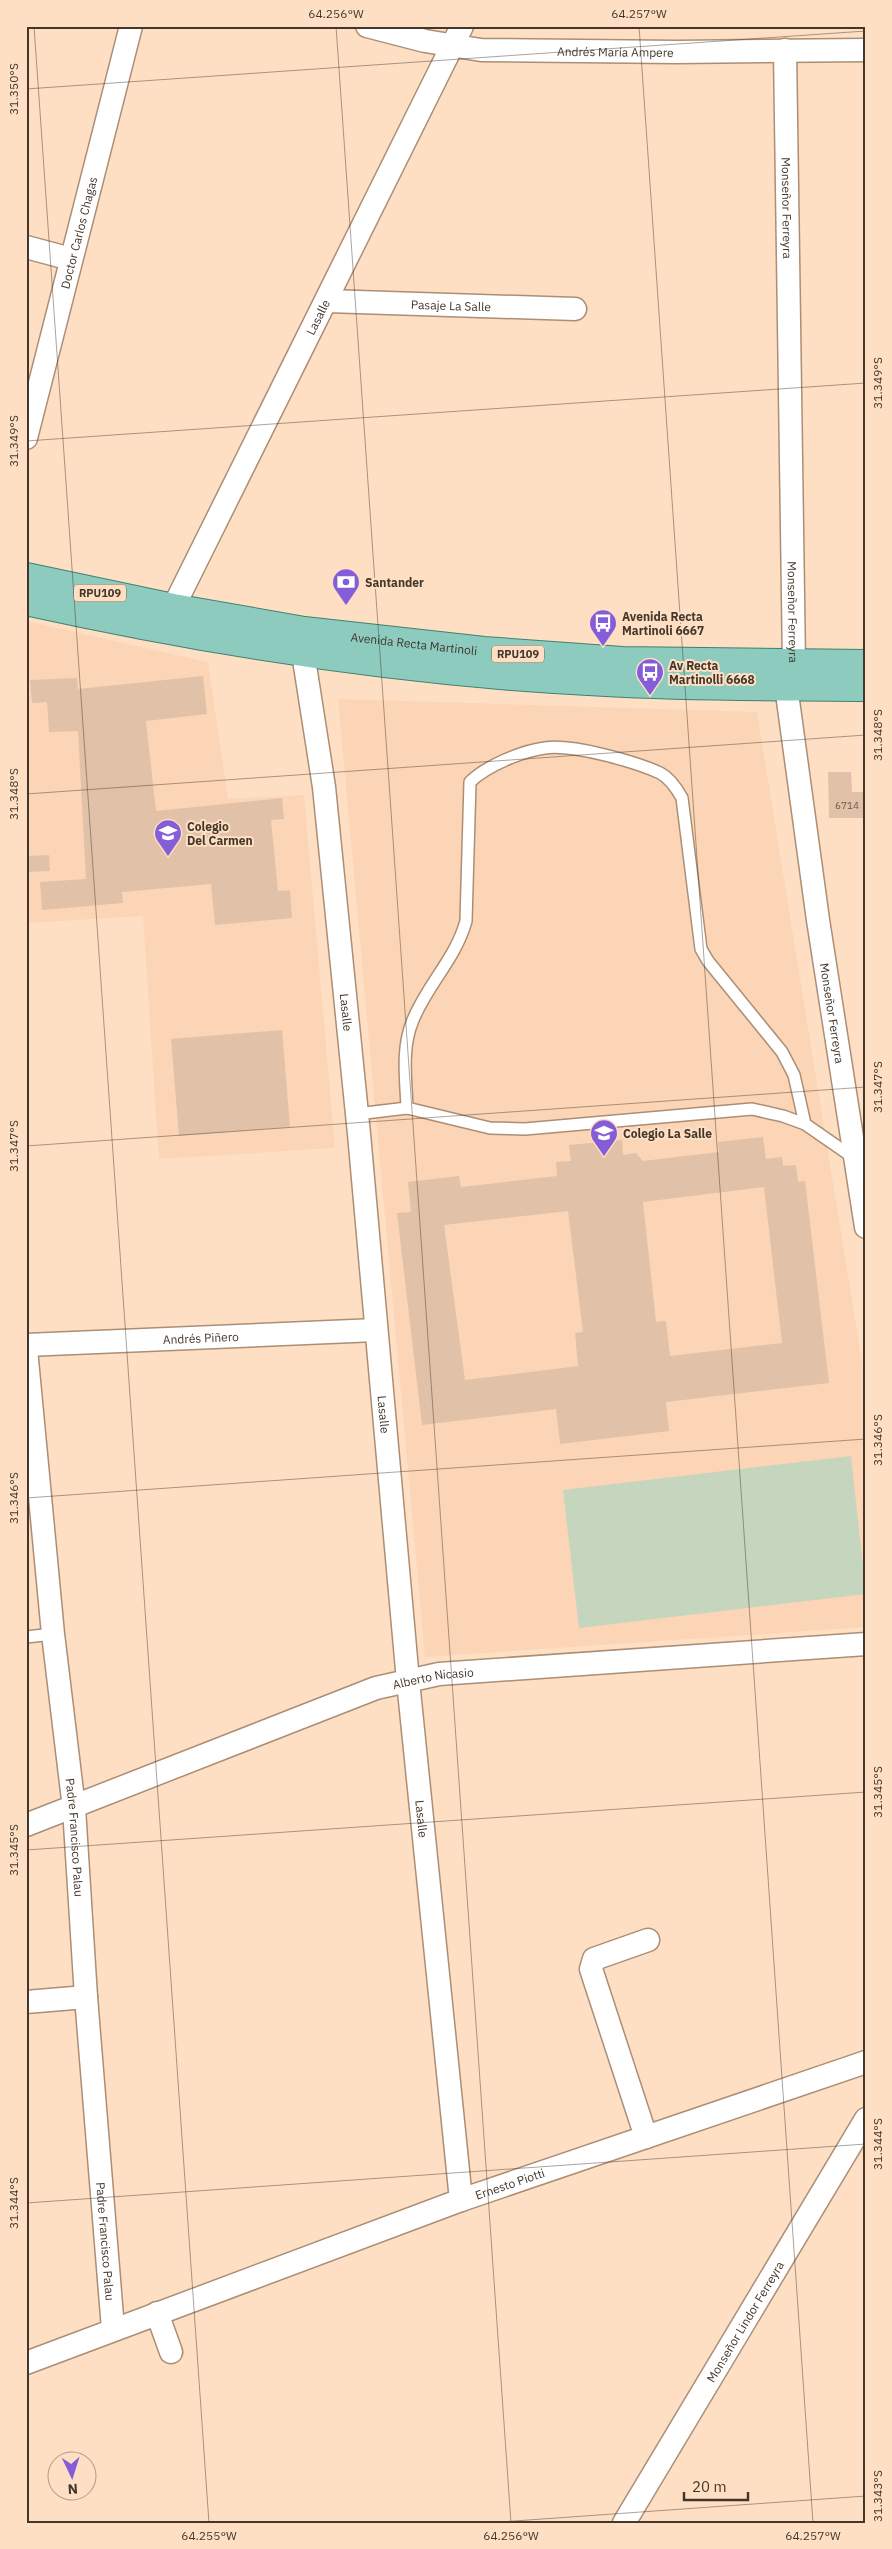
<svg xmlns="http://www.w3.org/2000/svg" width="892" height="2549" font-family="'IBM Plex Sans',sans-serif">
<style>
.built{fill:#fbd5b5}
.green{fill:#c6d5be}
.building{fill:#e1c2a8;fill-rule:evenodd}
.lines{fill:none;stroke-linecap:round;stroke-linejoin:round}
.service-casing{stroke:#ab8e75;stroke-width:14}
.minor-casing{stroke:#ab8e75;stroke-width:25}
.primary-casing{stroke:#41816e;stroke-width:30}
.service{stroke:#fff;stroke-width:11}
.minor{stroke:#fff;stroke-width:22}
.primary{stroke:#8ccbbe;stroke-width:28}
.ticks{fill:none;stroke:#43372c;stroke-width:1;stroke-opacity:0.45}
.labels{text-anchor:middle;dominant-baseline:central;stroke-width:4;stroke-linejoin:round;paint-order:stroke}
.number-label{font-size:10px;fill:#6a5a4b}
.shield{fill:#fedfc4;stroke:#7b695a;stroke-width:1}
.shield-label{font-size:11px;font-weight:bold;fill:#43372c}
.street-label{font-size:12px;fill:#43372c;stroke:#fedfc4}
.poi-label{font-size:12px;font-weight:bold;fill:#43372c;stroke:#fedfc4;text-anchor:start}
.neatline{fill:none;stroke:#43372c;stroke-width:2}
.ticks-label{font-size:12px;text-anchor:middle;fill:#43372c}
</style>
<rect width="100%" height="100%" fill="#fedfc4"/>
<!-- built -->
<g class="built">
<path d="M 26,621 L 208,662 L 228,799 L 304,795 L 335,1148 L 159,1159 L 143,916 L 26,923 Z"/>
<path d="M 338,699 L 757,712 L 866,1387 L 866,1627 L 425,1657 Z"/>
</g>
<!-- green -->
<path class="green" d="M 851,1456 L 866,1594 L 579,1628 L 563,1490 Z"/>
<!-- building -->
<g class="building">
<path d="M 203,676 L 207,714 L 146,721 L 156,811 L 282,798 L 284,819 L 271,820 L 278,891 L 290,890 L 292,918 L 215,925 L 211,884 L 122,892 L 123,903 L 42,910 L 40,882 L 86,879 L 78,731 L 49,732 L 47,702 L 32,703 L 30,680 L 77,678 L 78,689 Z"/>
<path d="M 828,772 L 851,772 L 852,792 L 866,792 L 866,818 L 829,818 Z"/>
<path d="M 49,855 L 50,871 L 26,872 L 26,856 Z"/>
<path d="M 282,1030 L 290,1127 L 179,1136 L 171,1039 Z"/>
<path d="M 763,1137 L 766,1159 L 782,1157 L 783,1166 L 796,1165 L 798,1182 L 805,1181 L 829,1383 L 666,1402 L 669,1431 L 560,1444 L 556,1409 L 422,1425 L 397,1213 L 411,1212 L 408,1182 L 459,1176 L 461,1187 L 557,1176 L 556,1162 L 571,1161 L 569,1145 L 622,1140 L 623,1155 L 636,1153 L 643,1161 L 719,1152 L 718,1142 ZM 764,1187 L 782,1343 L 670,1356 L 666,1321 L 656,1322 L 643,1202 ZM 568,1211 L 583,1332 L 575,1333 L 578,1366 L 465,1380 L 444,1225 Z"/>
</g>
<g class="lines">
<!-- service casing -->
<g class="service-casing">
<g id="service">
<path d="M 407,1108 C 406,1079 401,1048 413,1020 C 427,985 456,958 466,921 L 470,782 C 486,766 522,751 545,748 C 572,744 634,761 660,773 C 670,778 677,789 682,798 L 701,949 L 708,961 L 782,1052 L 794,1075 L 805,1124"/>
<path d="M 357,1114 L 407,1108 L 490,1128 L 525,1129 L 752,1109 L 783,1116 L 805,1124 L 854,1158"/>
<path d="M 26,1637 L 53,1634"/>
</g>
</g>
<!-- minor casing -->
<g class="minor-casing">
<g id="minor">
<path id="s1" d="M 367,26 L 425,41 L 481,50 L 677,52 L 866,50"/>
<path id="s2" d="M 785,50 L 794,664 L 786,686 L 818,920 L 866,1227"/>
<path d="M 26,247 L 71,259"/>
<path id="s3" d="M 327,301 L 575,309"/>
<path id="s4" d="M 26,438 L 131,26"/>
<path id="s5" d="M 173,608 L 462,26"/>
<path id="s6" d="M 303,637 L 303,653 L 324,787 L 359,1134 L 408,1681 L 461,2200"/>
<path id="s7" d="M 26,1345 L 376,1330"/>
<path id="s8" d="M 26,1349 L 53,1634 L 74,1808 L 86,1997 L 113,2329"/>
<path id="s9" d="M 26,1825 L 376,1688 L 439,1674 L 866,1644"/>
<path d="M 26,2002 L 86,1997"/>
<path d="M 646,2137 L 591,1969 L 594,1959 L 648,1940"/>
<path d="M 157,2313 L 171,2352"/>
<path id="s10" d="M 26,2363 L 461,2200 L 866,2062"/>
<path id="s11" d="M 624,2523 L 866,2119"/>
</g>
</g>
<!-- primary casing -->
<g class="primary-casing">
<g id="primary">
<path id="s12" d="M 26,577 L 173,608 L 304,631 L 484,651 L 622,661 L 866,664"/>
<path d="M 26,601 C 217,643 411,673 606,682 C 693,687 779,686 866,687"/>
</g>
</g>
<!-- service -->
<use href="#service" class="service"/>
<!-- minor -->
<use href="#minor" class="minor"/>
<!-- primary -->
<use href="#primary" class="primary"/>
</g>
<!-- ticks -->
<path class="ticks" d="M 34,26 L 209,2523M 336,26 L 511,2523M 639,26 L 813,2523M 26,89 L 866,31M 26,441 L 866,383M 26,794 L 866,735M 26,1146 L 866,1087M 26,1498 L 866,1439M 26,1850 L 866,1792M 26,2203 L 866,2144M 486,2523 L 866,2496"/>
<!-- icons -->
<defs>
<g id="bank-pin" transform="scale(1.4375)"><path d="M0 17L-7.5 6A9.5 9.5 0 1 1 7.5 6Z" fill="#845dd7" stroke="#fedfc4"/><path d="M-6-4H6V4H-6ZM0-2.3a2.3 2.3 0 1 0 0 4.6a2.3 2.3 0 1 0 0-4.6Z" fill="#fff"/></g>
<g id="bus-pin" transform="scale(1.4375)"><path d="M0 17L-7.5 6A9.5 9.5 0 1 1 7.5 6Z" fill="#845dd7" stroke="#fedfc4"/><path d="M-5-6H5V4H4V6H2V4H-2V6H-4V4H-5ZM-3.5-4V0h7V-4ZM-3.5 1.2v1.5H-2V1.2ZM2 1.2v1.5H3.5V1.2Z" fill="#fff"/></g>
<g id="school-pin" transform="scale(1.4375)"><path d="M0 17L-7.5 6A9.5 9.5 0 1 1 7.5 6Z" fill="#845dd7" stroke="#fedfc4"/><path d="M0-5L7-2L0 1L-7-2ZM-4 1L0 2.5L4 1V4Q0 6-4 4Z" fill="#fff"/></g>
</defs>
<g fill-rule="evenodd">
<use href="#bank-pin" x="346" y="582"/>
<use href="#bus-pin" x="603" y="623"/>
<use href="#bus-pin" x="650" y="672"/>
<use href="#school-pin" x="168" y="833"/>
<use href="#school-pin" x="604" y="1133"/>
</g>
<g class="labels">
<!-- number labels -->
<g class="number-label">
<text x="847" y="805">6714</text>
</g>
<!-- shield labels -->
<g class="shield">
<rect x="74" y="584.5" width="52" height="17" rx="4"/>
<rect x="492" y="645.5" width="52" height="17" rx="4"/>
</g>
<g class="shield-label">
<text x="100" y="593">RPU109</text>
<text x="518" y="654">RPU109</text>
</g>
<!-- street labels -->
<g class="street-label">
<text stroke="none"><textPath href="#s1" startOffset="251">Andrés María Ampere</textPath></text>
<text stroke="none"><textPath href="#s2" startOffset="158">Monseñor Ferreyra</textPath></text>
<text stroke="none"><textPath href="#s4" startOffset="212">Doctor Carlos Chagas</textPath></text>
<text stroke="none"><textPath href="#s3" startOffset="124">Pasaje La Salle</textPath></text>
<text stroke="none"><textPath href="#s5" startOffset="325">Lasalle</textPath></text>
<text stroke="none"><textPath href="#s2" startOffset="562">Monseñor Ferreyra</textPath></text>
<text stroke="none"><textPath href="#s12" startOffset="394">Avenida Recta Martinoli</textPath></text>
<text stroke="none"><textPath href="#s6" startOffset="378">Lasalle</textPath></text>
<text stroke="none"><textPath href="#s2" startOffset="968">Monseñor Ferreyra</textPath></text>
<text stroke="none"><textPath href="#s7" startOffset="175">Andrés Piñero</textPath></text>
<text stroke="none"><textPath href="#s6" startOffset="782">Lasalle</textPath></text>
<text stroke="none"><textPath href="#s9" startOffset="434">Alberto Nicasio</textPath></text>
<text stroke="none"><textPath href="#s6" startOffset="1188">Lasalle</textPath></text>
<text stroke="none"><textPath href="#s8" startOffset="491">Padre Francisco Palau</textPath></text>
<text stroke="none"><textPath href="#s10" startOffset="516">Ernesto Piotti</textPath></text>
<text stroke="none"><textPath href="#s8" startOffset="896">Padre Francisco Palau</textPath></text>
<text stroke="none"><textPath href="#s11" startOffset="235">Monseñor Lindor Ferreyra</textPath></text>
</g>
<!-- poi labels -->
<g class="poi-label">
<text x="365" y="582">Santander</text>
<text x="622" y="616">Avenida Recta<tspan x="622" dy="14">Martinoli 6667</tspan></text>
<text x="669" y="665">Av Recta<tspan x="669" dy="14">Martinolli 6668</tspan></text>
<text x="187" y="826">Colegio<tspan x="187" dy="14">Del Carmen</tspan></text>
<text x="623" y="1133">Colegio La Salle</text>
</g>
</g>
<!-- border -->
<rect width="892" height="2549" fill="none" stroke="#fedfc4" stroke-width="55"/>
<!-- north arrow -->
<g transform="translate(72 2476) rotate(176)"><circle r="24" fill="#fedfc4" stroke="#b39c87"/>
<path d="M0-4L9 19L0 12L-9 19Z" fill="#845dd7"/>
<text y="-8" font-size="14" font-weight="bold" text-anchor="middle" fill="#43372c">N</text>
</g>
<!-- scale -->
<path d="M684 2492v8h64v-8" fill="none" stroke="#43372c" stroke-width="2.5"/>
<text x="692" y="2492" font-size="15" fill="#43372c" stroke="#fedfc4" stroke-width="4" paint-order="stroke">20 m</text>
<rect x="28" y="28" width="836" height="2494" class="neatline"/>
<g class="ticks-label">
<text x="336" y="18">64.256°W</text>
<text x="639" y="18">64.257°W</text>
<text transform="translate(14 89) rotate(-90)" y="4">31.350°S</text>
<text transform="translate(878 383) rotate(-90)" y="4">31.349°S</text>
<text transform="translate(14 441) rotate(-90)" y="4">31.349°S</text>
<text transform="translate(878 735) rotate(-90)" y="4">31.348°S</text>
<text transform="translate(14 794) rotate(-90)" y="4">31.348°S</text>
<text transform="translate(878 1087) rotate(-90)" y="4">31.347°S</text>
<text transform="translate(14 1146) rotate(-90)" y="4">31.347°S</text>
<text transform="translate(878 1440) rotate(-90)" y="4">31.346°S</text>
<text transform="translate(14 1498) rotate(-90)" y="4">31.346°S</text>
<text transform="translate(878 1792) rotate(-90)" y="4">31.345°S</text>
<text transform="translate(14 1850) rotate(-90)" y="4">31.345°S</text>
<text transform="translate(878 2144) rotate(-90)" y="4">31.344°S</text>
<text transform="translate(14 2203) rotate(-90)" y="4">31.344°S</text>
<text transform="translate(878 2496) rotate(-90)" y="4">31.343°S</text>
<text x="209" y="2540">64.255°W</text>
<text x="511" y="2540">64.256°W</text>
<text x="813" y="2540">64.257°W</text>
</g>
</svg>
